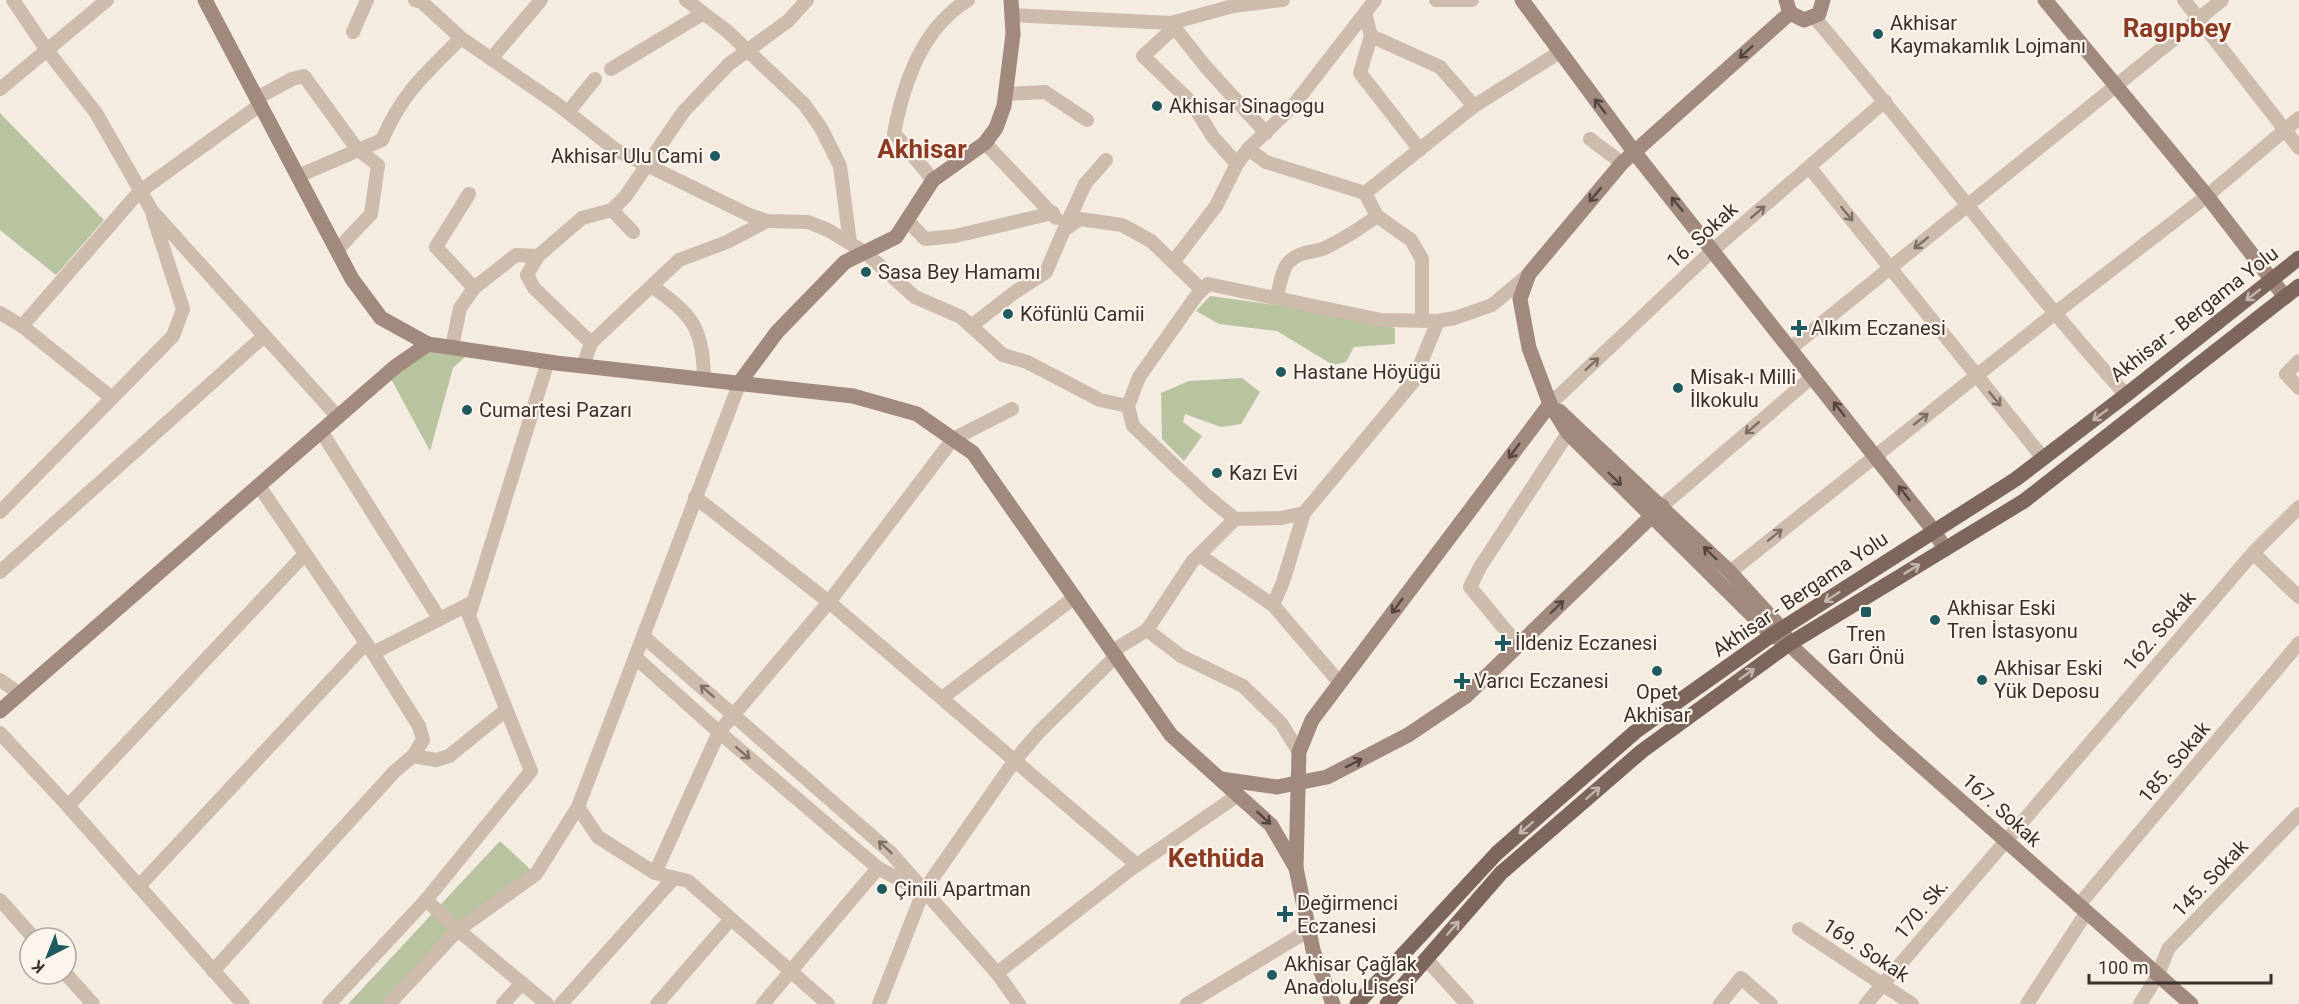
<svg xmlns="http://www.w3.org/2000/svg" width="2299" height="1004" font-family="Roboto,sans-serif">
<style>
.green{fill:#b8c4a0}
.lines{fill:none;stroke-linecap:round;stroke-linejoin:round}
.street{stroke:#cdbbac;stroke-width:14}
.secondary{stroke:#a18a7d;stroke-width:15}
.primary{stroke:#7d675c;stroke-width:15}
.oneway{stroke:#544640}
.oneway2{stroke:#7d6f65}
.oneway3{stroke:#c2b5ac}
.poi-dot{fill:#1f5a5e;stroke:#fbf5ee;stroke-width:2}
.labels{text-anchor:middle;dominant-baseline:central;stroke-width:4.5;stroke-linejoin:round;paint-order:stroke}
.poi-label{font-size:20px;fill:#3b302b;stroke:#fbf5ee;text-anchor:start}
.street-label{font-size:20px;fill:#3b302b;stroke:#fbf5ee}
.district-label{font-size:26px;font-weight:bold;fill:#8c3b22;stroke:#fbf5ee}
</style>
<rect width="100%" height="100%" fill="#f4ebe1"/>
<!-- green -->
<g class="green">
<path d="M 0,113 L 104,220 L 56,275 L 0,230 Z"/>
<path d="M 1210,296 L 1313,310 L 1395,328 L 1395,344 L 1354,347 L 1346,362 L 1333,365 L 1277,331 L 1219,324 L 1196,311 Z"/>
<path d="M 429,346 L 466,356 L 453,368 L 430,451 L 390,377 Z"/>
<path d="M 1242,378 L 1260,392 L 1241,424 L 1221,427 L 1185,414 L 1183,422 L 1202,436 L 1184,461 L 1162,439 L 1161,393 L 1189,381 Z"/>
<path d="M 500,841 L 532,871 L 383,1004 L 348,1004 Z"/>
</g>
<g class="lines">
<!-- street -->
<g class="street">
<path d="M 13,0 L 46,49 L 96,113 L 152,211 L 338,417"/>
<path d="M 415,0 L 422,2 L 461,38 L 557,104 L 616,150 L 749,215 L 767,221 L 808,222 L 828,230 L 866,253 L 915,297 L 961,317 L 1003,355 L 1027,362 L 1100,400 L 1128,406"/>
<path d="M 686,0 L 727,31 L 804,104 L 821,128 L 840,166 L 850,243"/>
<path d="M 1436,0 L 1472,0"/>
<path d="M 2184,0 L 2299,148"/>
<path d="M 1365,13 L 1371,36 L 1360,73 L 1420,150"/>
<path d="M 1012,15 L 1171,23 L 1233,6 L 1283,0"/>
<path d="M 1814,17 C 1921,142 2017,274 2126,395"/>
<path d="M 1171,23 L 1205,66 L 1266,133"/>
<path d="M 1174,28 L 1143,56 L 1192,103 L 1213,137 L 1237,164"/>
<path d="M 353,32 L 367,0"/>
<path d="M 1371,36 L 1440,67 L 1474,106"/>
<path d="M 491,59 L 541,0"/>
<path d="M 611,69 L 702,14"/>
<path d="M 0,89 L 107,0"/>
<path d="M 1005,94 L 1045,92 L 1087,120"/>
<path d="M 257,98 L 292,79 L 304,76 L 357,149 L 378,165 L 371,214 L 337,250"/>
<path d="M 568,112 L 595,79"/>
<path d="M 1590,139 L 1622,163"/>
<path d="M 985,143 L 1056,218"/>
<path d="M 1248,149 L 1266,162 L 1365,193 L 1377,216 L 1411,240 L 1422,259 L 1422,321"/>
<path d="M 1810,168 L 2043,458"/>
<path d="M 298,176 L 382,140 C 403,92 425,74 461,38"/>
<path d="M 933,180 L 894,133 C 904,82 922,28 968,0"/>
<path d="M 1365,193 L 1474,106 L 1560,52"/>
<path d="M 469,194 L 436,247 L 474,288"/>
<path d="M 612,210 L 633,232"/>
<path d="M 907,220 L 925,239 L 955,236 L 1053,213"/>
<path d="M 1064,230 L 1085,184 L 1106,160"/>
<path d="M 538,256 L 527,275 L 534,288 L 591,343"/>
<path d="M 1174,261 L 1216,206 L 1237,164 L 1248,149 L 1292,107 L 1375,0"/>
<path d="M 652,286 C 693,316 702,326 704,377"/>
<path d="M 1277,296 C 1280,286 1282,267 1290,261 C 1300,251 1313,253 1325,248 C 1343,239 1361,228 1377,216"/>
<path d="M 0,313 L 22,326 L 112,398"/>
<path d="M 1438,321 L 1413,382 L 1304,513 L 1281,518 L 1235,519 L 1207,496 L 1133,426 L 1128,406 L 1139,377 L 1197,295 L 1208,284 L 1381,320 L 1438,321 L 1455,318 L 1492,305 L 1529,274"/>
<path d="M 22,326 L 139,192 L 260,105"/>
<path d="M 971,326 L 1015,292 L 1046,272 L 1064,230 L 1080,219 L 1122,225 L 1151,241 L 1202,290"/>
<path d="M 452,347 L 460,308 L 474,288 L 516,255 L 538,256 L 582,218 L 612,210 L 625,197 L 684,111 L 729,64 L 788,21 L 807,0"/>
<path d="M 1791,348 L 2222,0"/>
<path d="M 2299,361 L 2286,374 L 2299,388"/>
<path d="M 583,366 L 591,343 L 679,260 L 727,242 L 767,221"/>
<path d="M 1550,404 L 1713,250 L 1885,101"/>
<path d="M 321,431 L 439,618"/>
<path d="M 695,497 L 829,602 L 1137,865"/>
<path d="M 1662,506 L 1813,376"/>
<path d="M 0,512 L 173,336 L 183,309 L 153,216"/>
<path d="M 2253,553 L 2299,597"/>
<path d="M 1199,555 L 1273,605 L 1339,682"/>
<path d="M 0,572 L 264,336"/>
<path d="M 1730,572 L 2054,314 L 2207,196 L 2299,118"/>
<path d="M 1273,605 L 1283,582 L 1304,513"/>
<path d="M 1147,630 L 1181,656 L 1243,686 L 1281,723 L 1299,752"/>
<path d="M 644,637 L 890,852 L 997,973 L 1019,1004"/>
<path d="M 1518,645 L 1470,587 L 1480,567 L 1568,433"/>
<path d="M 1114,650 L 1147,630 L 1192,562 L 1235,519"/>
<path d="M 373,653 L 473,602"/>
<path d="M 636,658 L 719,732 L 878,868 L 916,888"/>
<path d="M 0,680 L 20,694"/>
<path d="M 942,698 L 1075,597"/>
<path d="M 0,733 L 68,806 L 243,1004"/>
<path d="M 413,756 L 436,760 L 449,756 L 506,710"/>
<path d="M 68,806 L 304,555"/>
<path d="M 578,807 L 598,837 L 655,873 L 688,881 L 828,1004"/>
<path d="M 655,873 L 719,732 L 829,602 L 953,439 L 1012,409"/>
<path d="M 139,886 L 365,644"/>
<path d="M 0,900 L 34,938"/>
<path d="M 426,900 L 458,930 L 547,1004"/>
<path d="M 2078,906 L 2299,643"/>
<path d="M 1799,929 L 1912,1004"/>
<path d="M 1426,959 L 1467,1004"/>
<path d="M 213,971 L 395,771 L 413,756 L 423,740 L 419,726 L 373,653 L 259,486"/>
<path d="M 997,973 L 1131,869 L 1238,795"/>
<path d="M 66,974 L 93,1004"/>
<path d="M 329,1004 L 426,900 L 531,771 L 469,616 L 548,361"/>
<path d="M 389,1004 L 458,930 L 536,874 L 578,807 L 740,382"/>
<path d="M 503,1004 L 522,983"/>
<path d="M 561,1004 L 673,879"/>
<path d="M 657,1004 L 731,919"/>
<path d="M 763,1004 L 878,868"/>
<path d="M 879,1004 L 923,892 L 1015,760 L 1039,732 L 1117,655"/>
<path d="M 1187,1004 L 1309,930"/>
<path d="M 1720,1004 L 1741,978 L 1771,1004"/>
<path d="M 1866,1004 L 2253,553 L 2299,507"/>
<path d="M 2027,1004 L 2086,913"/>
<path d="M 2140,1004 L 2158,975 L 2168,949 L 2299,814"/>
</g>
<!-- secondary -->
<g class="secondary">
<path d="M 205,0 L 352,279 L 381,318 L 428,344 L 556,363 L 853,396 L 917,414 L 973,453 L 1171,735 L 1271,825 L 1296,868"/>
<path d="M 1522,0 L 1635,153 L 1934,531 L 1945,549"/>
<path d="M 1786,0 L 1790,13 L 1804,20 L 1819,14 L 1823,0"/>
<path d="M 2045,0 L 2207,196 L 2285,297"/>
<path d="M 1790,13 L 1622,163 L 1529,274 L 1520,299 L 1529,348 L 1550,404 L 1568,433 L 1772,635 L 1789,644 L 1885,734 L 2191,1004"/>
<path d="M 740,382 L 777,332 L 845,262 L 896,237 L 933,180 L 985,143 L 996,128 L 1004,106 L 1013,34 L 1011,0"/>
<path d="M 1559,411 L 1730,572 L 1782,629 L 1787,640"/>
<path d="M 0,711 L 395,367 L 428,344"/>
<path d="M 1221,779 L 1277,787 L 1327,777 L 1408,735 L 1466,696 L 1662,506"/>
<path d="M 1333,1004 L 1313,950 L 1296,868 L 1299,752 L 1312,720 L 1550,404"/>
</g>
<!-- primary -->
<g class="primary">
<path d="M 1357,1004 L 1497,853 L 1635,732 L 1772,635 L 2016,479 L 2126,395 L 2299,258"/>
<path d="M 1387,1004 L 1501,873 L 1642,751 L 1789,644 L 2024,501 L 2299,286"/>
</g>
</g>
<!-- one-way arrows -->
<defs><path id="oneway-shaft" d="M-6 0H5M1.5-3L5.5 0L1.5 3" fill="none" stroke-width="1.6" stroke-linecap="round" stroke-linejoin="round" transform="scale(1.5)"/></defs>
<g class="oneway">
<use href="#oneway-shaft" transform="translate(1746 52) rotate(138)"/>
<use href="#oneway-shaft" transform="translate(1600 106) rotate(-127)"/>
<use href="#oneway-shaft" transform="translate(1595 195) rotate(130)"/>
<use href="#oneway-shaft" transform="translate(1677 204) rotate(-129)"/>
<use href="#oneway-shaft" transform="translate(1839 409) rotate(-128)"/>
<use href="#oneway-shaft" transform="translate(1514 451) rotate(127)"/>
<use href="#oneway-shaft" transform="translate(1615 479) rotate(44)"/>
<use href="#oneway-shaft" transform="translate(1904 493) rotate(-128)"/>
<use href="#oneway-shaft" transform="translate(1710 553) rotate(-136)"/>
<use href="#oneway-shaft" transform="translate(1397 606) rotate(127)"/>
<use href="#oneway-shaft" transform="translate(1557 607) rotate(-44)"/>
<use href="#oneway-shaft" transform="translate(1354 763) rotate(-27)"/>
<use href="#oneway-shaft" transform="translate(1264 818) rotate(43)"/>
</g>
<g class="oneway2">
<use href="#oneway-shaft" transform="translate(1758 212) rotate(-40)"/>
<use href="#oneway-shaft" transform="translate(1847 214) rotate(51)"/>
<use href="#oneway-shaft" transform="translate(1921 243) rotate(141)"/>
<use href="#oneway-shaft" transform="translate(1592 364) rotate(-43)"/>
<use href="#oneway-shaft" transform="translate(1995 399) rotate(51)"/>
<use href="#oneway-shaft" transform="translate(1921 419) rotate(-38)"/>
<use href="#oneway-shaft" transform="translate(1752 428) rotate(139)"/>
<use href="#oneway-shaft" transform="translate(1775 535) rotate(-39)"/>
<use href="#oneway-shaft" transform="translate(707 691) rotate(-139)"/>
<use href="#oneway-shaft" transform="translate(743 753) rotate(41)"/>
<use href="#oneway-shaft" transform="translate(885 847) rotate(-137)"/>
</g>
<g class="oneway3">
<use href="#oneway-shaft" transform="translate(2253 295) rotate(142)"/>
<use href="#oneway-shaft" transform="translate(2100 415) rotate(143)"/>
<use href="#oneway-shaft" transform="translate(1912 569) rotate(-31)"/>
<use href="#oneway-shaft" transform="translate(1832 597) rotate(147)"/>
<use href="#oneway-shaft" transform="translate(1747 674) rotate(-36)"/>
<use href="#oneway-shaft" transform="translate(1593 793) rotate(-41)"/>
<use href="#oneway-shaft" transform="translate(1526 828) rotate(139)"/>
<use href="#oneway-shaft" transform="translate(1453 928) rotate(-49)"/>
</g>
<!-- markers -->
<g class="poi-dot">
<circle cx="1878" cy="34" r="6"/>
<circle cx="1157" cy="106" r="6"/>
<circle cx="715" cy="156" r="6"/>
<circle cx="866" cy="272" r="6"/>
<circle cx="1008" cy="314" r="6"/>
<path d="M1796 319h6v6h6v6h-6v6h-6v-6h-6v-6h6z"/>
<circle cx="1281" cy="372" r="6"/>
<circle cx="1678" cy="388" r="6"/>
<circle cx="467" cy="410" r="6"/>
<circle cx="1217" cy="473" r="6"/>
<rect x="1860" y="606" width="12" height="12" rx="3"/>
<circle cx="1935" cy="620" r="6"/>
<path d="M1500 634h6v6h6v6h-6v6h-6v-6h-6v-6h6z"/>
<circle cx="1657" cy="671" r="6"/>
<circle cx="1982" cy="680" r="6"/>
<path d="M1459 672h6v6h6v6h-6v6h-6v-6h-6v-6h6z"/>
<circle cx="882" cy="889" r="6"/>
<path d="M1282 905h6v6h6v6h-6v6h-6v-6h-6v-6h6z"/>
<circle cx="1272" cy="975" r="6"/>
</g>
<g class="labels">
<!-- poi labels -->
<g class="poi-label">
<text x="1890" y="23">Akhisar<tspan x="1890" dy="23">Kaymakamlık Lojmanı</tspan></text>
<text x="1169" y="106">Akhisar Sinagogu</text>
<text x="703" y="156" text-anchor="end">Akhisar Ulu Cami</text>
<text x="878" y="272">Sasa Bey Hamamı</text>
<text x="1020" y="314">Köfünlü Camii</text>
<text x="1811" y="328">Alkım Eczanesi</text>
<text x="1293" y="372">Hastane Höyüğü</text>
<text x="1690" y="377">Misak-ı Milli<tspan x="1690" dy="23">İlkokulu</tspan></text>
<text x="479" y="410">Cumartesi Pazarı</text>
<text x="1229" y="473">Kazı Evi</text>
<text x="1947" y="608">Akhisar Eski<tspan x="1947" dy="23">Tren İstasyonu</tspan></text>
<text x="1866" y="634" text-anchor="middle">Tren<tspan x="1866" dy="23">Garı Önü</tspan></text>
<text x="1515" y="643">İldeniz Eczanesi</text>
<text x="1994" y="668">Akhisar Eski<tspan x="1994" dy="23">Yük Deposu</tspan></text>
<text x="1474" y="681">Varıcı Eczanesi</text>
<text x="1657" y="692" text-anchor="middle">Opet<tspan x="1657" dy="23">Akhisar</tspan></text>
<text x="894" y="889">Çinili Apartman</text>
<text x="1297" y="903">Değirmenci<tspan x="1297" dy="23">Eczanesi</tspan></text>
<text x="1284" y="964">Akhisar Çağlak<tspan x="1284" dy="23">Anadolu Lisesi</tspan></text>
</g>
<!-- street labels -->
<g class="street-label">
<text transform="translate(1702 235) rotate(-42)">16. Sokak</text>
<text transform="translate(2194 314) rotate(-38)">Akhisar - Bergama Yolu</text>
<text transform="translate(1800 594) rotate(-34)">Akhisar - Bergama Yolu</text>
<text transform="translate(2159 631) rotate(-49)">162. Sokak</text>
<text transform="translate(2174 762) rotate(-50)">185. Sokak</text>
<text transform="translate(2002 810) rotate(42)">167. Sokak</text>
<text transform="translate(2210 878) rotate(-46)">145. Sokak</text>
<text transform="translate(1921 909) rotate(-50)">170. Sk.</text>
<text transform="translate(1866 950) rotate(33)">169. Sokak</text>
</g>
<!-- district labels -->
<g class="district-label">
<text x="2177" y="28">Ragıpbey</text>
<text x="922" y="149">Akhisar</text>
<text x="1216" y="858">Kethüda</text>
</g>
</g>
<!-- north arrow -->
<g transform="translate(48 956) rotate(222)"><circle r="28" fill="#fbf5ee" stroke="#aea6a0" stroke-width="1.5"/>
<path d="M0-4.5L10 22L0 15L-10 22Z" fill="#1f5a5e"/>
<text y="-9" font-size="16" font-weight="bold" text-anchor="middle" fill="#3b302b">K</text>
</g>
<!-- scale -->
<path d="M2089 974v9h182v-9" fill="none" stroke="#3b302b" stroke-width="3"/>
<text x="2098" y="974" font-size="18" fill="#3b302b" stroke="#fbf5ee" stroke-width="4.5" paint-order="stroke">100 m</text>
</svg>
